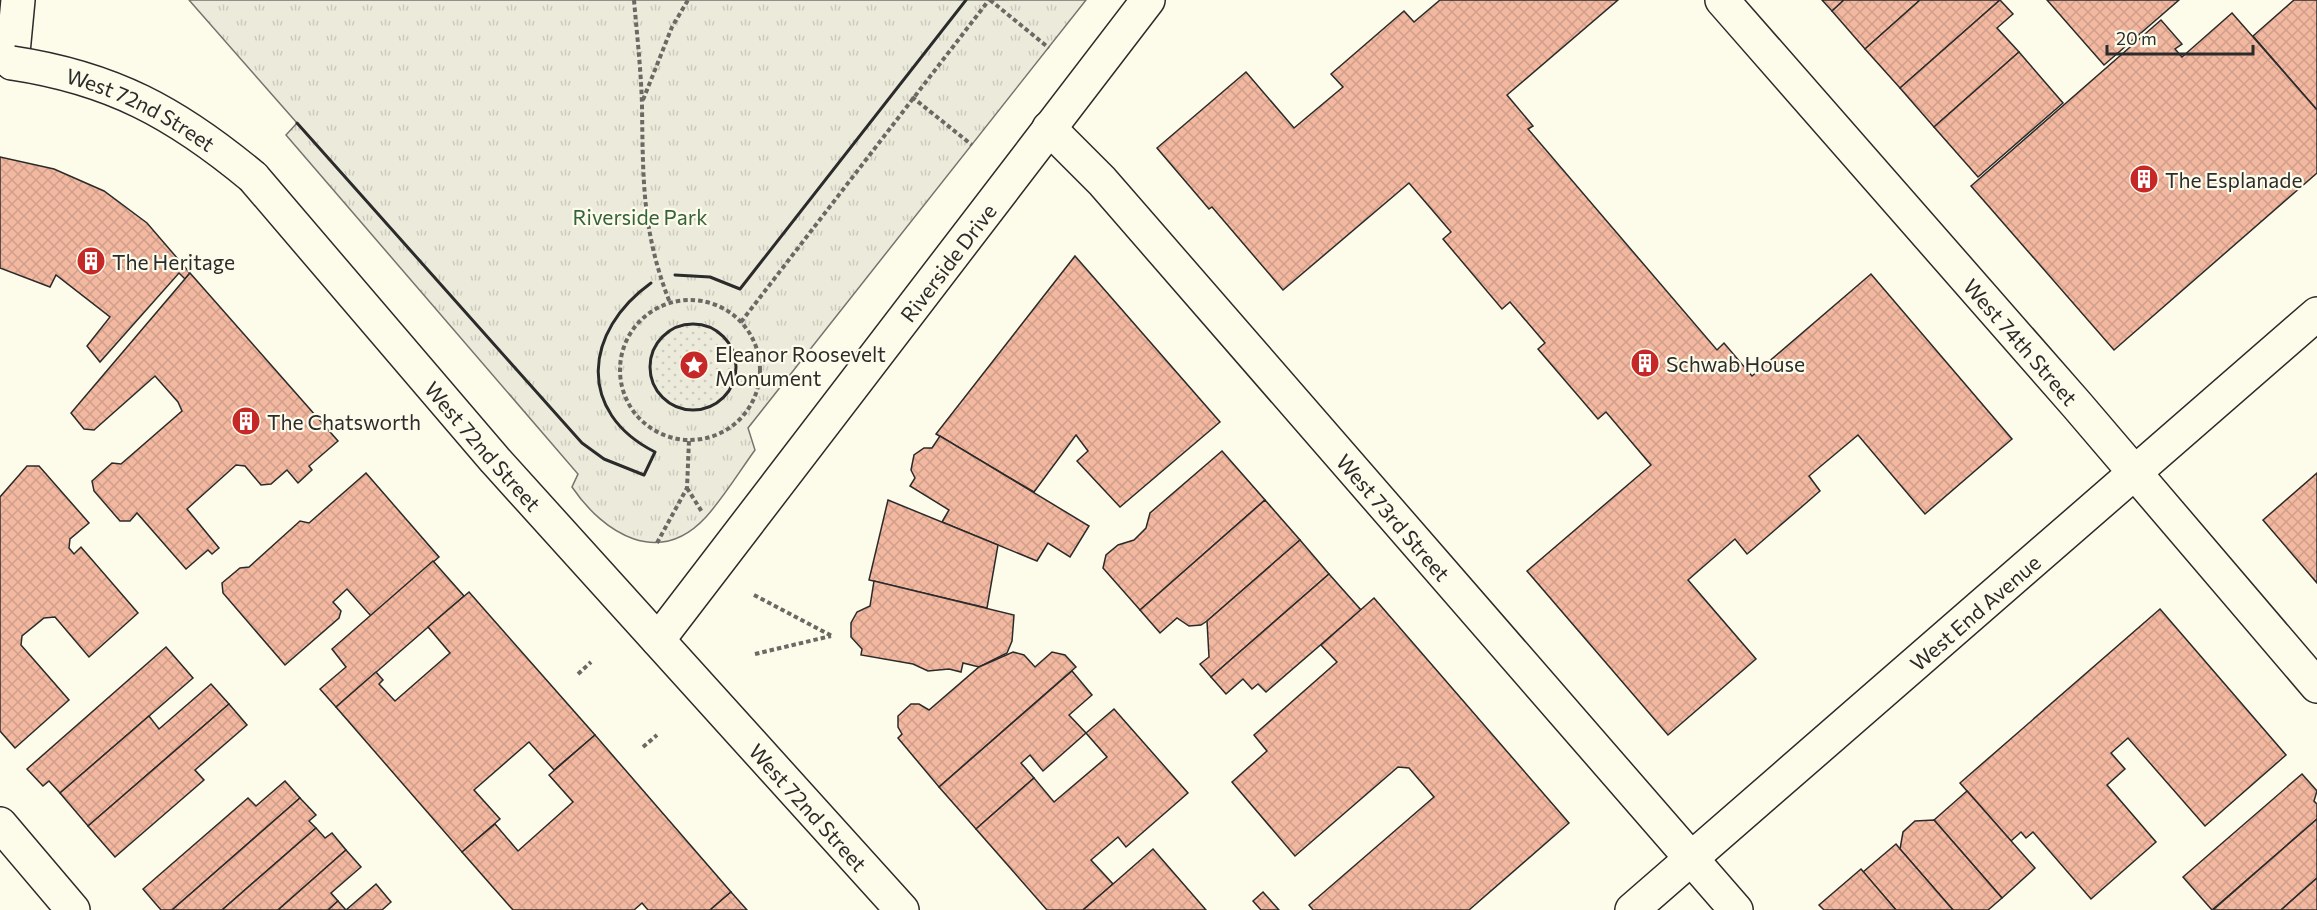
<svg xmlns="http://www.w3.org/2000/svg" width="2317" height="910" font-family="Commissioner,sans-serif">
<style>
.park{fill:url(#park-tufts);stroke:#74746e;stroke-width:1.5}
.garden{fill:url(#garden-dots);stroke:#74746e;stroke-width:1.5}
.building{fill:url(#building-cross-hatch);stroke:#2b2b2b;stroke-width:1.5}
.lines{fill:none;stroke-linecap:round;stroke-linejoin:round}
.street-casing{stroke:#2b2b2b;stroke-width:36}
.secondary-casing{stroke:#2b2b2b;stroke-width:36}
.highway-casing{stroke:#2b2b2b;stroke-width:36}
.path{stroke:#6a6964;stroke-width:4;stroke-dasharray:4.5 3;stroke-linecap:butt}
.street{stroke:#fdfbea;stroke-width:33}
.secondary{stroke:#fdfbea;stroke-width:33}
.highway{stroke:#fdfbea;stroke-width:33}
.secondary-bridge-casing{stroke:#2b2b2b;stroke-width:36;stroke-linecap:butt}
.secondary-bridge{stroke:#fdfbea;stroke-width:33}
.wall{stroke:#2b2b2b;stroke-width:3}
.labels{text-anchor:middle;dominant-baseline:central;stroke-width:4.5;stroke-linejoin:round;paint-order:stroke}
.street-label{font-size:21px;fill:#2b2b2b;stroke:#fdfbea}
.poi-label{font-size:21px;fill:#2b2b2b;stroke:#fdfbea;text-anchor:start}
.park-label{font-size:21px;fill:#34623c;stroke:#fdfbea}
</style>
<defs>
<pattern id="park-tufts" width="24" height="20" patternUnits="userSpaceOnUse" patternTransform="scale(1.5)"><rect width="24" height="20" fill="#ecebdb"/><path d="M3 7l-1-3M5 7V3M7 7l1-3M15 17l-1-3M17 17v-4M19 17l1-3" fill="none" stroke="#cbcabc"/></pattern>
<pattern id="garden-dots" width="8" height="8" patternUnits="userSpaceOnUse" patternTransform="scale(1.5)"><rect width="8" height="8" fill="#ecebdb"/><path d="M2 2h.1M6 6h.1" fill="none" stroke="#cbcabc" stroke-width="1.8" stroke-linecap="round"/></pattern>
<pattern id="building-cross-hatch" width="8" height="8" patternUnits="userSpaceOnUse" patternTransform="scale(1.5)"><rect width="8" height="8" fill="#f2b8a0"/><path d="M0 0l8 8M0 8l8-8" fill="none" stroke="#d09e8a"/></pattern>
</defs>
<rect width="100%" height="100%" fill="#fdfbea"/>
<!-- park -->
<path class="park" d="M 189,0 L 1086,0 L 748,428 L 755,450 C 739,472 724,497 706,517 C 659,568 604,534 572,487 L 578,474 L 286,135 L 297,123 Z"/>
<!-- garden -->
<circle class="garden" cx="693" cy="367" r="43"/>
<!-- building -->
<g class="building">
<path d="M 1440,0 L 1618,0 L 1507,95 L 1533,126 L 1528,129 L 1717,350 L 1724,343 L 1752,376 L 1871,274 L 2012,439 L 1925,514 L 1858,435 L 1809,476 L 1820,491 L 1753,549 L 1747,554 L 1735,539 L 1688,580 L 1756,659 L 1668,735 L 1527,571 L 1651,465 L 1606,412 L 1598,419 L 1538,349 L 1545,343 L 1510,302 L 1502,309 L 1443,239 L 1451,232 L 1409,183 L 1283,290 L 1212,207 L 1209,209 L 1157,148 L 1246,72 L 1294,128 L 1343,87 L 1331,74 L 1404,11 L 1414,22 Z"/>
<path d="M 1822,0 L 1844,0 L 1832,11 Z"/>
<path d="M 1844,0 L 1920,0 L 1865,49 L 1832,11 Z"/>
<path d="M 1920,0 L 2000,0 L 1900,88 L 1865,49 Z"/>
<path d="M 2000,0 L 2013,14 L 1997,28 L 2019,52 L 1934,127 L 1900,88 Z"/>
<path d="M 2047,0 L 2179,0 L 2104,65 Z"/>
<path d="M 2294,0 L 2317,0 L 2317,110 L 2253,36 Z"/>
<path d="M 2232,13 L 2317,110 L 2317,173 L 2114,350 L 1971,186 L 2161,20 L 2182,44 L 2175,49 L 2182,57 Z"/>
<path d="M 2019,52 L 2063,103 L 1978,177 L 1934,127 Z"/>
<path d="M 0,157 L 54,169 L 104,191 L 147,223 L 190,273 L 185,279 L 179,273 L 100,362 L 87,346 L 110,317 L 56,275 L 50,287 L 0,268 Z"/>
<path d="M 1075,256 L 1220,422 L 1120,507 L 1077,461 L 1088,451 L 1076,435 L 1034,492 L 936,434 Z"/>
<path d="M 190,273 L 338,441 L 309,466 L 312,470 L 298,483 L 287,470 L 271,484 L 261,485 L 245,466 L 236,465 L 187,509 L 219,548 L 212,554 L 208,550 L 186,569 L 137,513 L 130,521 L 120,521 L 94,491 L 92,481 L 112,463 L 121,464 L 182,411 L 178,402 L 155,376 L 94,430 L 84,429 L 71,413 Z"/>
<path d="M 940,436 L 1089,526 L 1070,557 L 1048,543 L 1037,561 L 942,522 L 949,510 L 910,486 L 915,478 L 911,470 L 914,455 L 924,448 L 932,448 Z"/>
<path d="M 1222,451 L 1265,500 L 1140,610 L 1103,568 L 1106,555 L 1118,545 L 1134,540 L 1146,528 L 1150,513 Z"/>
<path d="M 27,466 L 39,466 L 89,523 L 70,539 L 69,548 L 74,554 L 81,547 L 138,613 L 89,657 L 55,617 L 44,618 L 22,636 L 21,645 L 69,700 L 15,748 L 0,731 L 0,497 Z"/>
<path d="M 366,473 L 439,557 L 371,616 L 347,589 L 333,602 L 341,611 L 339,618 L 285,665 L 223,593 L 222,583 L 240,568 L 249,567 L 300,521 L 309,523 Z"/>
<path d="M 2317,473 L 2317,583 L 2263,520 Z"/>
<path d="M 888,500 L 998,545 L 987,608 L 869,580 Z"/>
<path d="M 1265,500 L 1300,540 L 1207,621 L 1201,625 L 1189,626 L 1177,618 L 1160,633 L 1140,610 Z"/>
<path d="M 1300,540 L 1329,574 L 1211,677 L 1200,664 L 1209,657 L 1207,621 Z"/>
<path d="M 433,561 L 464,596 L 336,707 L 320,689 L 346,667 L 332,649 Z"/>
<path d="M 1329,574 L 1361,610 L 1266,692 L 1258,684 L 1252,689 L 1243,679 L 1226,694 L 1211,677 Z"/>
<path d="M 874,581 L 1014,615 L 1012,641 L 1007,653 L 979,667 L 963,663 L 961,672 L 949,669 L 928,671 L 913,664 L 861,655 L 862,649 L 851,637 L 851,623 L 857,612 L 870,606 Z"/>
<path d="M 469,592 L 595,735 L 554,770 L 529,742 L 474,790 L 500,819 L 462,852 L 336,707 L 376,672 L 383,680 L 379,684 L 395,701 L 450,653 L 428,627 Z"/>
<path d="M 1374,598 L 1569,823 L 1469,910 L 1313,910 L 1309,905 L 1434,797 L 1409,768 L 1398,767 L 1295,856 L 1232,782 L 1267,751 L 1254,735 L 1337,662 L 1321,645 Z"/>
<path d="M 2160,609 L 2286,755 L 2205,826 L 2128,738 L 2111,753 L 2125,769 L 2107,785 L 2156,842 L 2091,899 L 2033,832 L 2026,838 L 2021,832 L 2011,841 L 1960,783 Z"/>
<path d="M 166,647 L 193,678 L 60,793 L 49,781 L 43,786 L 27,769 Z"/>
<path d="M 1013,652 L 1024,655 L 1035,667 L 1052,652 L 1065,655 L 1076,667 L 939,787 L 898,738 L 902,734 L 898,727 L 898,716 L 911,704 L 919,704 L 929,710 L 979,667 Z"/>
<path d="M 1072,671 L 1092,695 L 1069,715 L 1086,733 L 1043,771 L 1030,755 L 1021,763 L 1034,778 L 976,829 L 939,787 Z"/>
<path d="M 211,684 L 229,704 L 88,826 L 60,793 L 149,716 L 159,729 Z"/>
<path d="M 229,704 L 247,725 L 195,770 L 204,780 L 115,857 L 88,826 Z"/>
<path d="M 1114,709 L 1188,793 L 1126,847 L 1118,837 L 1091,860 L 1113,884 L 1083,910 L 1047,910 L 976,829 L 1034,778 L 1054,802 L 1107,757 L 1086,733 Z"/>
<path d="M 595,735 L 731,892 L 710,910 L 648,910 L 642,903 L 634,910 L 513,910 L 462,852 L 495,824 L 518,851 L 573,802 L 549,775 Z"/>
<path d="M 2302,774 L 2317,791 L 2314,801 L 2317,804 L 2317,819 L 2212,910 L 2183,877 Z"/>
<path d="M 285,781 L 300,798 L 172,910 L 161,910 L 143,889 L 248,798 L 256,806 Z"/>
<path d="M 1967,791 L 2035,868 L 2002,898 L 1934,820 Z"/>
<path d="M 300,798 L 316,815 L 309,821 L 316,828 L 222,910 L 172,910 Z"/>
<path d="M 2317,819 L 2317,878 L 2281,910 L 2213,910 Z"/>
<path d="M 1934,820 L 2002,898 L 1988,910 L 1953,910 L 1900,849 L 1903,832 L 1915,821 Z"/>
<path d="M 316,828 L 325,838 L 332,833 L 346,850 L 278,910 L 222,910 Z"/>
<path d="M 1896,844 L 1900,849 L 1953,910 L 1896,910 L 1863,872 Z"/>
<path d="M 1153,849 L 1206,910 L 1083,910 L 1113,884 Z"/>
<path d="M 346,850 L 361,867 L 331,893 L 338,901 L 328,910 L 278,910 Z"/>
<path d="M 1861,869 L 1896,910 L 1824,910 L 1819,905 Z"/>
<path d="M 2317,878 L 2317,910 L 2281,910 Z"/>
<path d="M 376,884 L 391,902 L 382,910 L 328,910 L 338,901 L 346,910 Z"/>
<path d="M 731,892 L 747,910 L 710,910 Z"/>
<path d="M 1263,892 L 1279,910 L 1261,910 L 1253,901 Z"/>
</g>
<g class="lines">
<!-- street casing -->
<g class="street-casing">
<g id="street">
<path id="s1" d="M 1722,0 L 2077,405 L 2317,686"/>
<path id="s2" d="M 1049,128 L 1102,181 L 1736,910"/>
<path d="M 0,824 L 73,910"/>
</g>
</g>
<!-- secondary casing -->
<g class="secondary-casing">
<g id="secondary">
<path id="s3" d="M 253,177 L 495,460 L 902,910"/>
<path id="s4" d="M 658,640 L 1148,0"/>
<path id="s5" d="M 1632,910 L 2317,314"/>
</g>
</g>
<!-- highway casing -->
<g class="highway-casing">
<path id="highway" d="M 12,63 L 18,0"/>
</g>
<!-- path -->
<g class="path">
<path d="M 634,0 C 637,35 641,70 642,105 C 643,180 642,232 670,303"/>
<path d="M 990,0 L 1049,48"/>
<path d="M 912,97 L 972,145"/>
<path d="M 643,100 L 672,27 L 688,0"/>
<circle cx="690" cy="370" r="70"/>
<path d="M 741,322 L 989,0"/>
<path d="M 687,488 L 702,512"/>
<path d="M 657,543 L 687,488 L 689,440"/>
<path d="M 754,595 L 832,636"/>
<path d="M 755,654 L 831,636"/>
<path d="M 578,674 L 591,662"/>
<path d="M 643,747 L 657,735"/>
</g>
<!-- street -->
<use href="#street" class="street"/>
<!-- secondary -->
<use href="#secondary" class="secondary"/>
<!-- highway -->
<use href="#highway" class="highway"/>
<!-- secondary-bridge casing -->
<g class="secondary-bridge-casing">
<g id="secondary-bridge">
<path id="s6" d="M 12,63 C 112,78 176,113 253,177"/>
</g>
</g>
<!-- secondary-bridge -->
<use href="#secondary-bridge" class="secondary-bridge"/>
<!-- wall -->
<g class="wall">
<path d="M 297,123 L 582,443 L 604,459 L 644,475 L 655,452 C 576,412 584,331 651,283"/>
<path d="M 675,275 L 710,277 L 740,289 L 966,0"/>
<circle cx="693" cy="367" r="43"/>
</g>
</g>
<!-- icons -->
<defs>
<g id="building-disc" transform="scale(1.5)"><circle r="9.5" fill="#c62828" stroke="#fdfbea"/><path d="M-4-6H4V6H1V3H-1V6H-4ZM-2.5-4.3h1.7v1.8h-1.7ZM.8-4.3h1.7v1.8H.8ZM-2.5-1h1.7V.8h-1.7ZM.8-1h1.7V.8H.8Z" fill="#fff"/></g>
<g id="sight-disc" transform="scale(1.5)"><circle r="9.5" fill="#c62828" stroke="#fdfbea"/><path d="M0-6L1.8-2.2L6-1.7L2.9 1.2L3.7 5.4L0 3.3L-3.7 5.4L-2.9 1.2L-6-1.7L-1.8-2.2Z" fill="#fff"/></g>
</defs>
<g fill-rule="evenodd">
<use href="#building-disc" x="2144" y="179"/>
<use href="#building-disc" x="91" y="261"/>
<use href="#building-disc" x="1645" y="363"/>
<use href="#sight-disc" x="694" y="365"/>
<use href="#building-disc" x="246" y="421"/>
</g>
<g class="labels">
<!-- street labels -->
<g class="street-label">
<text stroke="none"><textPath href="#s6" startOffset="138">West 72nd Street</textPath></text>
<text stroke="none"><textPath href="#s4" startOffset="476">Riverside Drive</textPath></text>
<text stroke="none"><textPath href="#s1" startOffset="454">West 74th Street</textPath></text>
<text stroke="none"><textPath href="#s3" startOffset="354">West 72nd Street</textPath></text>
<text stroke="none"><textPath href="#s2" startOffset="520">West 73rd Street</textPath></text>
<text stroke="none"><textPath href="#s5" startOffset="454">West End Avenue</textPath></text>
<text stroke="none"><textPath href="#s3" startOffset="840">West 72nd Street</textPath></text>
</g>
<!-- poi labels -->
<g class="poi-label">
<text x="2165" y="179">The Esplanade</text>
<text x="112" y="261">The Heritage</text>
<text x="715" y="353">Eleanor Roosevelt<tspan x="715" dy="24">Monument</tspan></text>
<text x="1666" y="363">Schwab House</text>
<text x="267" y="421">The Chatsworth</text>
</g>
<!-- park labels -->
<g class="park-label">
<text x="640" y="216">Riverside Park</text>
</g>
</g>
<!-- scale -->
<path d="M2107 45v9h146v-9" fill="none" stroke="#2b2b2b" stroke-width="3"/>
<text x="2116" y="45" font-size="18" fill="#2b2b2b" stroke="#fdfbea" stroke-width="4.5" paint-order="stroke">20 m</text>
</svg>
